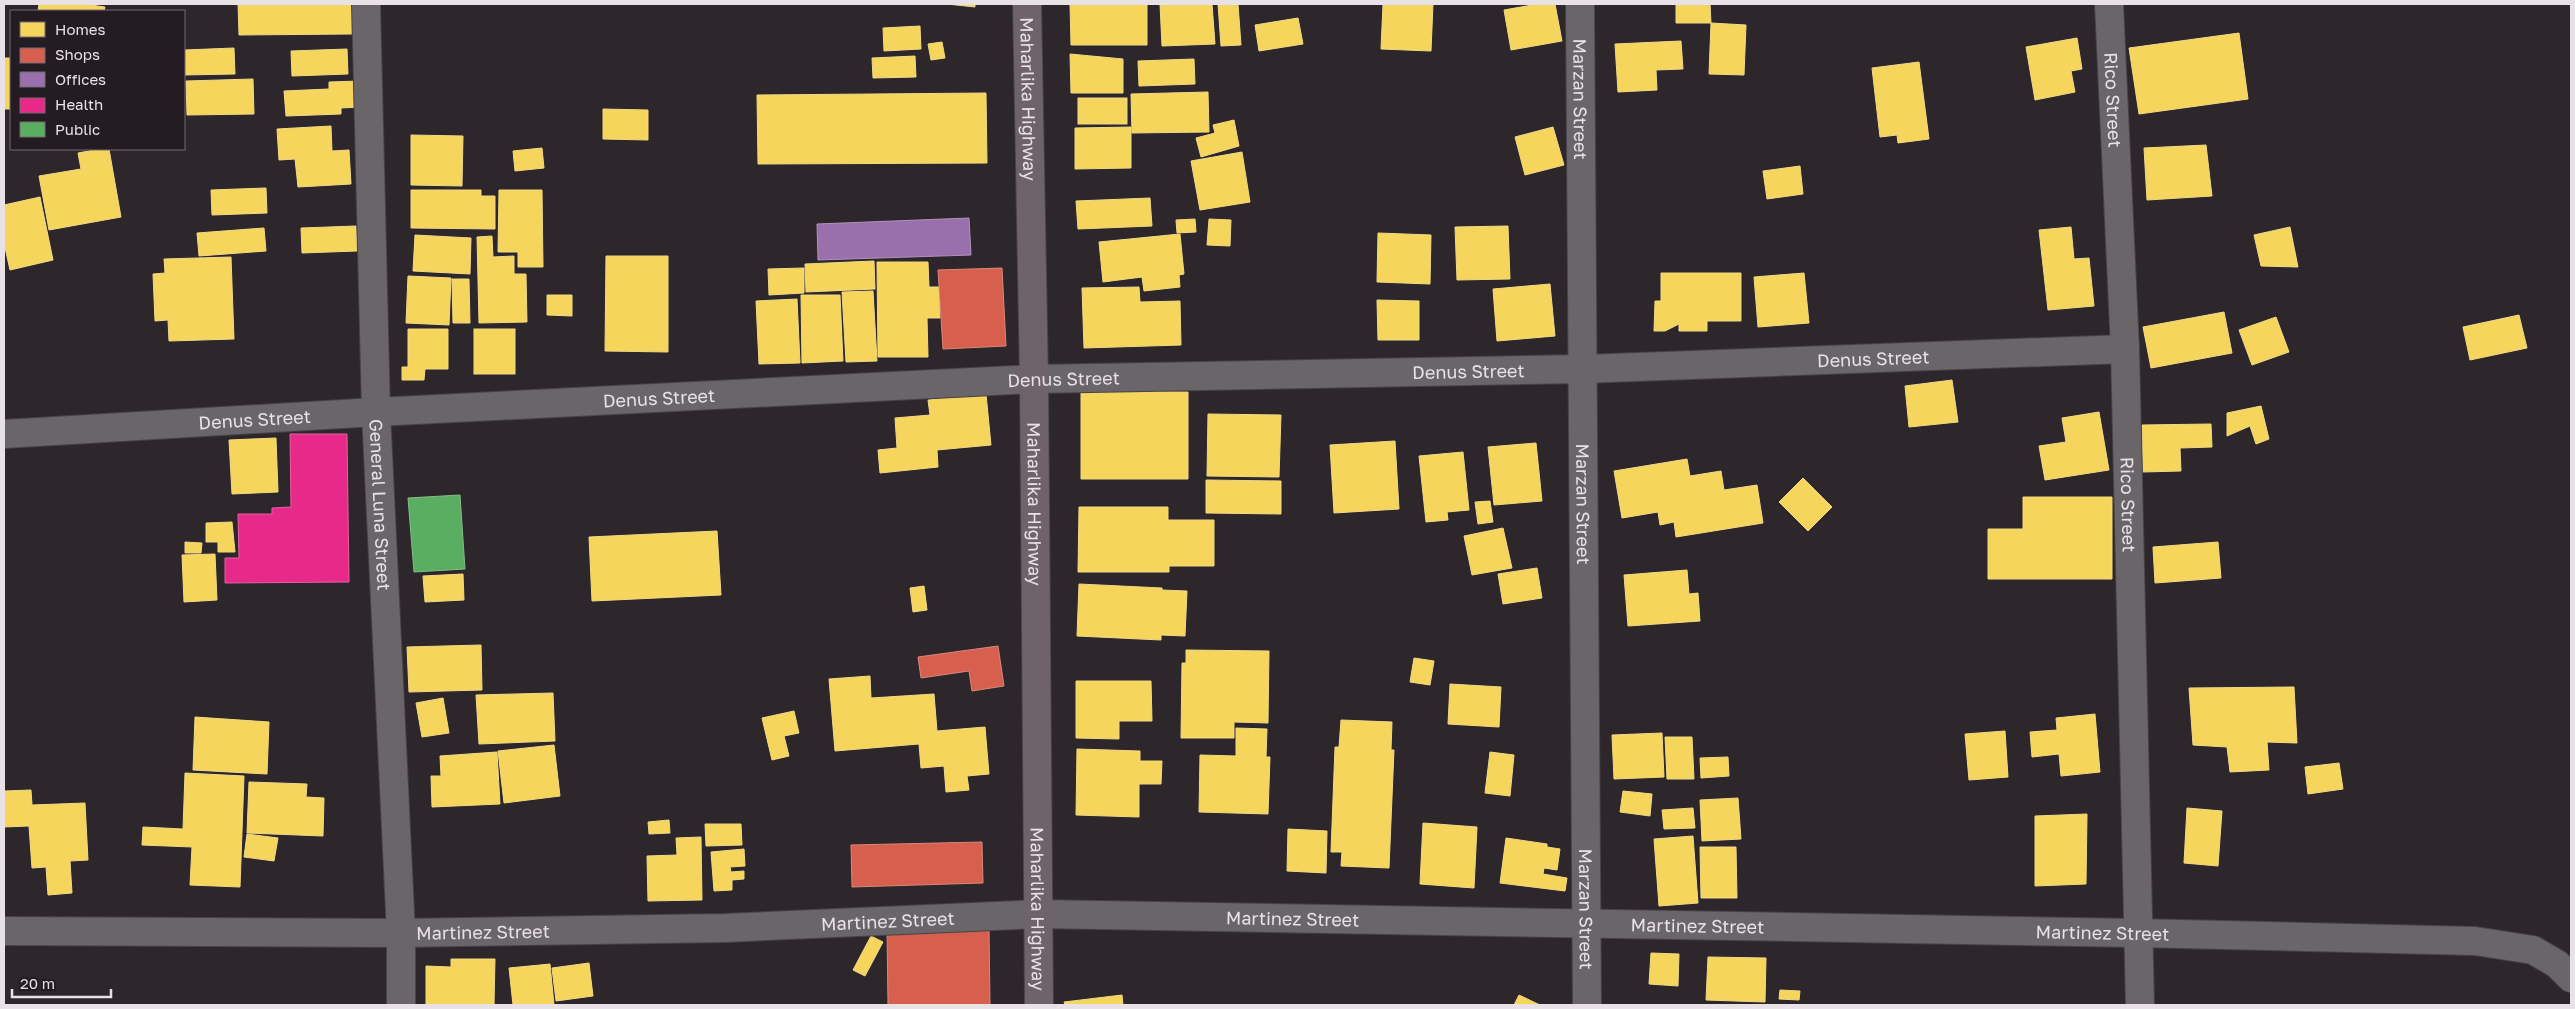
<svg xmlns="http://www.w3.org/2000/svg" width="2575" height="1009" font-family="'Golos Text',sans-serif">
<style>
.homes{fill:#f6d55c;stroke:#f2d985}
.shops{fill:#d6604d;stroke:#db877b}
.offices{fill:#9970ab;stroke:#b192bd}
.health{fill:#e7298a;stroke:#e760a6}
.public{fill:#5aae61;stroke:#85bd89}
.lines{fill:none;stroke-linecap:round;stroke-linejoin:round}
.minor-casing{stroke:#474346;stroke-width:30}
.highway-casing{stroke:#474346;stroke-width:30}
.minor{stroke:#696568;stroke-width:28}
.highway{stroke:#6e636b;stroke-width:28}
.labels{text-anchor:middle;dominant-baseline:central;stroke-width:5;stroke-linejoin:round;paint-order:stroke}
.street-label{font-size:18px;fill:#e8e1e6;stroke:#251c23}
</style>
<rect width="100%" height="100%" fill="#2d272b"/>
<!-- homes -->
<g class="homes">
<path d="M 39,4 L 83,4 L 105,7 L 104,11 L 38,11 Z"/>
<path d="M 238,4 L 352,4 L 352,34 L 239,35 Z"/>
<path d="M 947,4 L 975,4 L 975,7 Z"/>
<path d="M 1070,4 L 1147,4 L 1147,45 L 1071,45 Z"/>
<path d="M 1160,4 L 1212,4 L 1215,44 L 1162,46 Z"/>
<path d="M 1218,4 L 1238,4 L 1241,45 L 1221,46 Z"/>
<path d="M 1383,4 L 1433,4 L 1431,51 L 1381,49 Z"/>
<path d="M 1538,4 L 1555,4 L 1562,41 L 1511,50 L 1504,10 Z"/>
<path d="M 1676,4 L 1710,4 L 1711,23 L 1676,23 Z"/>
<path d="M 1298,18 L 1303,44 L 1259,51 L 1255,25 Z"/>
<path d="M 1711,23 L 1746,25 L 1744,75 L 1709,74 Z"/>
<path d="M 920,26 L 921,49 L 884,51 L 883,28 Z"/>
<path d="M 2239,33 L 2248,99 L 2139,114 L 2129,48 Z"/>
<path d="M 2077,38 L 2082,69 L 2071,71 L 2075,92 L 2035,100 L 2026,47 Z"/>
<path d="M 1681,41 L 1683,69 L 1656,70 L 1657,90 L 1618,92 L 1615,44 Z"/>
<path d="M 942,42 L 945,58 L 931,60 L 928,44 Z"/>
<path d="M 234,48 L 235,74 L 184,75 L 184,50 Z"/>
<path d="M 347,49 L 348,74 L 292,76 L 291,51 Z"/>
<path d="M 1070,54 L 1123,59 L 1123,93 L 1071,93 Z"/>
<path d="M 915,56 L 916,77 L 873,78 L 872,58 Z"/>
<rect x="4" y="58" width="6" height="51"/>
<path d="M 1194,59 L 1195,84 L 1139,86 L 1138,61 Z"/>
<path d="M 1919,62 L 1929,139 L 1898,143 L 1897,135 L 1880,137 L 1872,68 Z"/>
<path d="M 253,79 L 254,114 L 187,115 L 186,81 Z"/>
<path d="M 360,81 L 361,107 L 341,108 L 341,114 L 286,116 L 284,91 L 329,89 L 329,82 Z"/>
<path d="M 1208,92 L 1209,132 L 1132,133 L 1131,94 Z"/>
<path d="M 986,93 L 987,163 L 758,164 L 757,95 Z"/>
<rect x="1078" y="98" width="49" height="26"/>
<path d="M 603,109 L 648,110 L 648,140 L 603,139 Z"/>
<path d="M 1234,120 L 1239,146 L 1201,157 L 1196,138 L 1215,133 L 1213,125 Z"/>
<path d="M 331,126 L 332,151 L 349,150 L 351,184 L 298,187 L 295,159 L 279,160 L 277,129 Z"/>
<path d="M 1131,127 L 1131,168 L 1075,169 L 1075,128 Z"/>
<path d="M 1553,127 L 1564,165 L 1525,175 L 1515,137 Z"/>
<path d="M 411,135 L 463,136 L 462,186 L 411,185 Z"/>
<path d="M 2206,145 L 2212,196 L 2147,200 L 2144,148 Z"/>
<path d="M 542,148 L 544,168 L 515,171 L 513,151 Z"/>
<path d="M 100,149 L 109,149 L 121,217 L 49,230 L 39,176 L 81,169 L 78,153 Z"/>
<path d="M 1242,152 L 1250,202 L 1200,210 L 1191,161 Z"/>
<path d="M 1800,166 L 1803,194 L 1767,199 L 1763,171 Z"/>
<path d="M 266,188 L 267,213 L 212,215 L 211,190 Z"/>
<path d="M 411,190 L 481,190 L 481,196 L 495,196 L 495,229 L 411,228 Z"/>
<path d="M 499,190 L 542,190 L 543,267 L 518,267 L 518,252 L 498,252 Z"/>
<path d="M 40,197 L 53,260 L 10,270 L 4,243 L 4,205 Z"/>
<path d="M 1150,198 L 1152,226 L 1078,229 L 1076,201 Z"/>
<path d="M 1195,219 L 1196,232 L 1177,233 L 1176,220 Z"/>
<path d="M 1209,219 L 1231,220 L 1230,246 L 1207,245 Z"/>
<path d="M 356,226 L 357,251 L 302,253 L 301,228 Z"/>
<path d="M 1508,226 L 1510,279 L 1457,280 L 1455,227 Z"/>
<path d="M 2071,227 L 2074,259 L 2089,258 L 2094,306 L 2048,310 L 2039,230 Z"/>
<path d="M 2290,227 L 2298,267 L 2261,266 L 2254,235 Z"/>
<path d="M 264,228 L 266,251 L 199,256 L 197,233 Z"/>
<path d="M 1378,233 L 1431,235 L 1430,284 L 1377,282 Z"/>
<path d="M 1180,234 L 1184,274 L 1179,275 L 1180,287 L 1144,291 L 1142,277 L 1103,282 L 1099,242 Z"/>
<path d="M 415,235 L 471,238 L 470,274 L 413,271 Z"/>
<path d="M 492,236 L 493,257 L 514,256 L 514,274 L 526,274 L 527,322 L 479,323 L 477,237 Z"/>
<path d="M 606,256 L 668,256 L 668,352 L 605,351 Z"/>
<path d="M 231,257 L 234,339 L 169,341 L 168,320 L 155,321 L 153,274 L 165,273 L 164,259 Z"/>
<path d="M 874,261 L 875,289 L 806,292 L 805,264 Z"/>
<path d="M 877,262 L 928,262 L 929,287 L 939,287 L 940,318 L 927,318 L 928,357 L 878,357 Z"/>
<path d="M 804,268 L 804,293 L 769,295 L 768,269 Z"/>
<path d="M 1661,273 L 1741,273 L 1741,321 L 1707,321 L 1707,331 L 1679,331 L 1679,324 L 1665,331 L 1654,331 L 1655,301 L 1661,301 Z"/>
<path d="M 1804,273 L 1809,323 L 1758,327 L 1754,277 Z"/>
<path d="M 408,276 L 451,278 L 449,325 L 406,323 Z"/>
<path d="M 452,279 L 469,279 L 470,323 L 453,323 Z"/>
<path d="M 1550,284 L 1555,336 L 1497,341 L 1493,289 Z"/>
<path d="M 1139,287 L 1140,302 L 1180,301 L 1181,345 L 1084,348 L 1082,288 Z"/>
<path d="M 873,291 L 877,361 L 846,362 L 842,292 Z"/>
<path d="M 547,295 L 572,295 L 572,316 L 547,315 Z"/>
<path d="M 801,295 L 840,295 L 843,361 L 802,363 Z"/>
<path d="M 797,299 L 800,363 L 759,364 L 756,301 Z"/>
<path d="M 1377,300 L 1419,301 L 1419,340 L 1378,340 Z"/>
<path d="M 2224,312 L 2232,353 L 2151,368 L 2143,327 Z"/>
<path d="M 2519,315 L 2527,348 L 2470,360 L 2463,327 Z"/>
<path d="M 2276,317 L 2289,352 L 2252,365 L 2239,330 Z"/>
<path d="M 408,329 L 448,329 L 448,369 L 425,369 L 424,380 L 402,380 L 402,367 L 408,367 Z"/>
<rect x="474" y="329" width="41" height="45"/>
<path d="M 1952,380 L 1958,422 L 1909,427 L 1905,386 Z"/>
<path d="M 1081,391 L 1188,392 L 1188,479 L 1081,479 Z"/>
<path d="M 986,394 L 991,445 L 937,450 L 938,467 L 880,473 L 878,450 L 897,448 L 895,418 L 930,415 L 928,400 Z"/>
<path d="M 2261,406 L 2269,439 L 2256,444 L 2250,426 L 2227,436 L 2227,413 Z"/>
<path d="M 2099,412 L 2109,470 L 2045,480 L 2039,446 L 2066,442 L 2062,418 Z"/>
<path d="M 1208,414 L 1281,415 L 1279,477 L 1207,476 Z"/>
<path d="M 2211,424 L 2212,447 L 2180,448 L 2181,471 L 2143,472 L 2142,425 Z"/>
<path d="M 276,438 L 278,492 L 232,494 L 229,440 Z"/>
<path d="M 1395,441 L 1399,509 L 1334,513 L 1330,445 Z"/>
<path d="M 1536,443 L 1542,501 L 1494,505 L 1488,447 Z"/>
<path d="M 1463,452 L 1469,510 L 1447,512 L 1448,520 L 1426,522 L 1419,456 Z"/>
<path d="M 1687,459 L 1690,476 L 1721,471 L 1724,490 L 1757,485 L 1763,523 L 1676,537 L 1674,522 L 1660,525 L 1658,512 L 1622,518 L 1614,471 Z"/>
<path d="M 1803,478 L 1832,507 L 1808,531 L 1779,502 Z"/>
<path d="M 1206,480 L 1281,481 L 1281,514 L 1206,513 Z"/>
<path d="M 2023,497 L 2112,497 L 2112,579 L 1988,579 L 1988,529 L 2023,529 Z"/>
<path d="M 1490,501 L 1493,522 L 1478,524 L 1475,502 Z"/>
<path d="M 1079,507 L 1168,507 L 1168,520 L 1214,520 L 1214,566 L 1169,566 L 1169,572 L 1078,572 Z"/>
<path d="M 232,522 L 235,552 L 218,552 L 218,542 L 206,542 L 206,523 Z"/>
<path d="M 1503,528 L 1512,568 L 1472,575 L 1464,536 Z"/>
<path d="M 717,531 L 721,595 L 592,601 L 589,537 Z"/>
<path d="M 185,542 L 202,543 L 201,553 L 185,553 Z"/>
<path d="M 2218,542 L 2221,578 L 2155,583 L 2153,547 Z"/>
<path d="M 215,554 L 217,600 L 184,602 L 182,555 Z"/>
<path d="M 1537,568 L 1542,598 L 1503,604 L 1498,574 Z"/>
<path d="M 1687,570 L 1689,594 L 1698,593 L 1700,621 L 1628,626 L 1624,575 Z"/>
<path d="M 463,574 L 464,600 L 425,602 L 423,576 Z"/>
<path d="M 1079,584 L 1162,588 L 1162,590 L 1187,591 L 1185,636 L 1161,635 L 1161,640 L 1077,636 Z"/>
<path d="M 924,586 L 927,610 L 913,612 L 910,588 Z"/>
<path d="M 481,645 L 482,690 L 409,692 L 407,647 Z"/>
<path d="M 1186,650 L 1269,651 L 1268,723 L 1234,722 L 1234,738 L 1181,738 L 1182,663 L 1186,663 Z"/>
<path d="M 1414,658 L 1434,661 L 1430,685 L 1410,682 Z"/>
<path d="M 870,676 L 871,698 L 934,694 L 937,731 L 985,727 L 989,774 L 967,776 L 969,790 L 946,792 L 944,766 L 921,768 L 919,744 L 835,751 L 829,679 Z"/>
<path d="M 1076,681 L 1151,681 L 1152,721 L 1119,721 L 1119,739 L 1076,738 Z"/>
<path d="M 1450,684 L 1501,687 L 1499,727 L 1448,724 Z"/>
<path d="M 2294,687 L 2297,743 L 2267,742 L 2269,770 L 2230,772 L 2227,747 L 2193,745 L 2189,688 Z"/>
<path d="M 553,693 L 555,741 L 479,744 L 476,695 Z"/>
<path d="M 443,698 L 449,733 L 422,737 L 416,703 Z"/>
<path d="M 794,711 L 799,733 L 784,736 L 789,756 L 772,760 L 762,718 Z"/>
<path d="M 2095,714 L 2100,772 L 2061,776 L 2059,754 L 2032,757 L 2030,732 L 2057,730 L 2056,718 Z"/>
<path d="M 195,717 L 269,722 L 267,774 L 193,770 Z"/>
<path d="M 1341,720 L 1392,722 L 1391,750 L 1394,750 L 1389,868 L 1341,866 L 1342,852 L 1331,852 L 1335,747 L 1339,747 Z"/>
<path d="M 1236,728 L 1267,729 L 1266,757 L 1270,757 L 1268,814 L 1199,812 L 1200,755 L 1236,756 Z"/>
<path d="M 2005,731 L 2008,777 L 1969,780 L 1965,734 Z"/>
<path d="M 1662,733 L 1664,777 L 1614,779 L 1612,735 Z"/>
<path d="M 1665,737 L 1692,737 L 1694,779 L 1667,779 Z"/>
<path d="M 554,745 L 560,796 L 504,803 L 498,751 Z"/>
<path d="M 1077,749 L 1140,751 L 1140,761 L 1162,761 L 1161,784 L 1139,784 L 1139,817 L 1076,815 Z"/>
<path d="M 497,752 L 500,804 L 432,807 L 431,776 L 441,776 L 440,756 Z"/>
<path d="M 1490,752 L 1514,755 L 1510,796 L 1485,793 Z"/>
<path d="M 1728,757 L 1729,776 L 1701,778 L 1700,758 Z"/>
<path d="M 2339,763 L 2343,789 L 2308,794 L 2305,767 Z"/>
<path d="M 185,773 L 244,776 L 240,887 L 190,885 L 192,847 L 142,845 L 143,827 L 183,829 Z"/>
<path d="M 249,782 L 307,784 L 306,797 L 324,798 L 323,836 L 247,833 Z"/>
<path d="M 31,790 L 32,805 L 85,803 L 88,860 L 70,861 L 72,893 L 48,895 L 46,867 L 32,868 L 29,826 L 4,827 L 4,791 Z"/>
<path d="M 1623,791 L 1652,794 L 1650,816 L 1620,812 Z"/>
<path d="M 1738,798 L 1741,839 L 1702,841 L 1700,800 Z"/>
<path d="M 1693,808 L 1695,828 L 1664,829 L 1662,810 Z"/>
<path d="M 2187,808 L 2222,811 L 2218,866 L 2184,863 Z"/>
<path d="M 2087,814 L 2086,884 L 2035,886 L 2035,816 Z"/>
<path d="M 669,820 L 670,833 L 649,834 L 648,822 Z"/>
<path d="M 1423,823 L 1477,827 L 1474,888 L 1420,884 Z"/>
<path d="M 705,824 L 741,824 L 742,845 L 706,846 Z"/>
<path d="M 1288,829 L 1327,831 L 1326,873 L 1287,871 Z"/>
<path d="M 247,834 L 278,838 L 274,861 L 244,857 Z"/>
<path d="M 1693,836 L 1698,903 L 1659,906 L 1654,839 Z"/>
<path d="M 701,837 L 702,900 L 648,901 L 647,856 L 677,855 L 676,838 Z"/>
<path d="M 1506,838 L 1547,844 L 1547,847 L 1560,849 L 1557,870 L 1544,868 L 1543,874 L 1567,878 L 1565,891 L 1500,883 Z"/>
<path d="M 1700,847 L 1736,847 L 1737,898 L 1701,898 Z"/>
<path d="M 744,849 L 745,866 L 730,867 L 731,872 L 744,871 L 744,879 L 732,880 L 732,890 L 714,891 L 711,852 Z"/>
<path d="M 871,936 L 883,942 L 865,976 L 853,970 Z"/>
<path d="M 1651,953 L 1679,954 L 1678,986 L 1649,984 Z"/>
<path d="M 1708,957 L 1766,958 L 1765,1002 L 1706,1000 Z"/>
<path d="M 451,959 L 495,959 L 494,1005 L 426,1005 L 426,966 L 451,967 Z"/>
<path d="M 589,963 L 593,996 L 556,1001 L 552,968 Z"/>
<path d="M 550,964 L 554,1005 L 513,1005 L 509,968 Z"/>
<path d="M 1780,990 L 1800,991 L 1799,1000 L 1779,999 Z"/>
<path d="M 1122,995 L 1123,1005 L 1065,1005 L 1064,1002 Z"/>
<path d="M 1519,995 L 1540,1005 L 1514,1005 Z"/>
</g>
<!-- shops -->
<g class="shops">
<path d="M 1002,268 L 1006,346 L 943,349 L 938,270 Z"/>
<path d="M 998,646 L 1004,686 L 972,691 L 969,671 L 921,678 L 918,657 Z"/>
<path d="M 982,842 L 983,883 L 852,887 L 851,845 Z"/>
<path d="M 989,928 L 990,1005 L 888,1005 L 887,929 Z"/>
</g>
<!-- offices -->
<path class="offices" d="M 969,218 L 971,255 L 818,260 L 817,224 Z"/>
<!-- health -->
<path class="health" d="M 290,434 L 347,434 L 349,582 L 225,583 L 225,558 L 239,558 L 238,514 L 272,514 L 272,508 L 291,507 Z"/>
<!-- public -->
<path class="public" d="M 460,495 L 465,569 L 414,572 L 408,498 Z"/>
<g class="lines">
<!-- minor casing -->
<g class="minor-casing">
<g id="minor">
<path id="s1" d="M 366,4 L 376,412 L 401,933 L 401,1005"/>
<path id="s2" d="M 1580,4 L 1587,1005"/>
<path id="s3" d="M 2109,4 L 2125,349 L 2140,1005"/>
<path id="s4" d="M 4,434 L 376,412 L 1034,379 L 1583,369 L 2125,349"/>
<path id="s5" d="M 4,931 L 401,933 L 725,928 L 1039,914 L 2137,933 L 2475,941 L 2533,950 L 2557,964 L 2571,978"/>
</g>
</g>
<!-- highway casing -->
<g class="highway-casing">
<g id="highway">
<path id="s6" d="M 1027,4 L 1034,379 L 1039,1005"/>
</g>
</g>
<!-- minor -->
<use href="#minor" class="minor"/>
<!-- highway -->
<use href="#highway" class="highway"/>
</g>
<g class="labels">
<!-- street labels -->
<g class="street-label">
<text stroke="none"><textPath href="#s6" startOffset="95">Maharlika Highway</textPath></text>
<text stroke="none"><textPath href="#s2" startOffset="95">Marzan Street</textPath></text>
<text stroke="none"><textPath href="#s3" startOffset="96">Rico Street</textPath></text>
<text stroke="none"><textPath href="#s4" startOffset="1871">Denus Street</textPath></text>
<text stroke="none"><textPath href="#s4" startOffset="1466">Denus Street</textPath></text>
<text stroke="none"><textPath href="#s4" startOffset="1061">Denus Street</textPath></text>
<text stroke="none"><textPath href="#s4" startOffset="656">Denus Street</textPath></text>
<text stroke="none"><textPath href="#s4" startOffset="251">Denus Street</textPath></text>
<text stroke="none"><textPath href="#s6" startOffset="500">Maharlika Highway</textPath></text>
<text stroke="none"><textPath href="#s2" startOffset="500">Marzan Street</textPath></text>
<text stroke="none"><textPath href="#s3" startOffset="501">Rico Street</textPath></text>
<text stroke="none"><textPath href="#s1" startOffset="501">General Luna Street</textPath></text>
<text stroke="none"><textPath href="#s6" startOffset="905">Maharlika Highway</textPath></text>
<text stroke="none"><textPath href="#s2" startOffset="905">Marzan Street</textPath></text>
<text stroke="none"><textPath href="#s5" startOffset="1289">Martinez Street</textPath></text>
<text stroke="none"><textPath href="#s5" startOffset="884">Martinez Street</textPath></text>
<text stroke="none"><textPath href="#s5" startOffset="1694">Martinez Street</textPath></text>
<text stroke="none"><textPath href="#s5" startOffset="479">Martinez Street</textPath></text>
<text stroke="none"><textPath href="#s5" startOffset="2099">Martinez Street</textPath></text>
</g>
</g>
<!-- border -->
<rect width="2575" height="1009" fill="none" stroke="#e8e1e6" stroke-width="10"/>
<!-- legend -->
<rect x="10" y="10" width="175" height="140" fill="#251c23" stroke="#736b71"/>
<rect x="20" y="22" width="25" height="15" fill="#f6d55c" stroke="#736b71"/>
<text x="55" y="35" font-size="15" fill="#e8e1e6">Homes</text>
<rect x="20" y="48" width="25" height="15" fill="#d6604d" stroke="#736b71"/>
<text x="55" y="60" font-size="15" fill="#e8e1e6">Shops</text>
<rect x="20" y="72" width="25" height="15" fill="#9970ab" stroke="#736b71"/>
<text x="55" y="85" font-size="15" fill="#e8e1e6">Offices</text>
<rect x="20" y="98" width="25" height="15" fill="#e7298a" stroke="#736b71"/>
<text x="55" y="110" font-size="15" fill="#e8e1e6">Health</text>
<rect x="20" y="122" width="25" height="15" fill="#5aae61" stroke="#736b71"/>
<text x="55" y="135" font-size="15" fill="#e8e1e6">Public</text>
<!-- scale -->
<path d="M12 989v8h99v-8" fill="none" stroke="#e8e1e6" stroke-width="2.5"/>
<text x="20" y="989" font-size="15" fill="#e8e1e6" stroke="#251c23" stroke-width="4" paint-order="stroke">20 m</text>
</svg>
